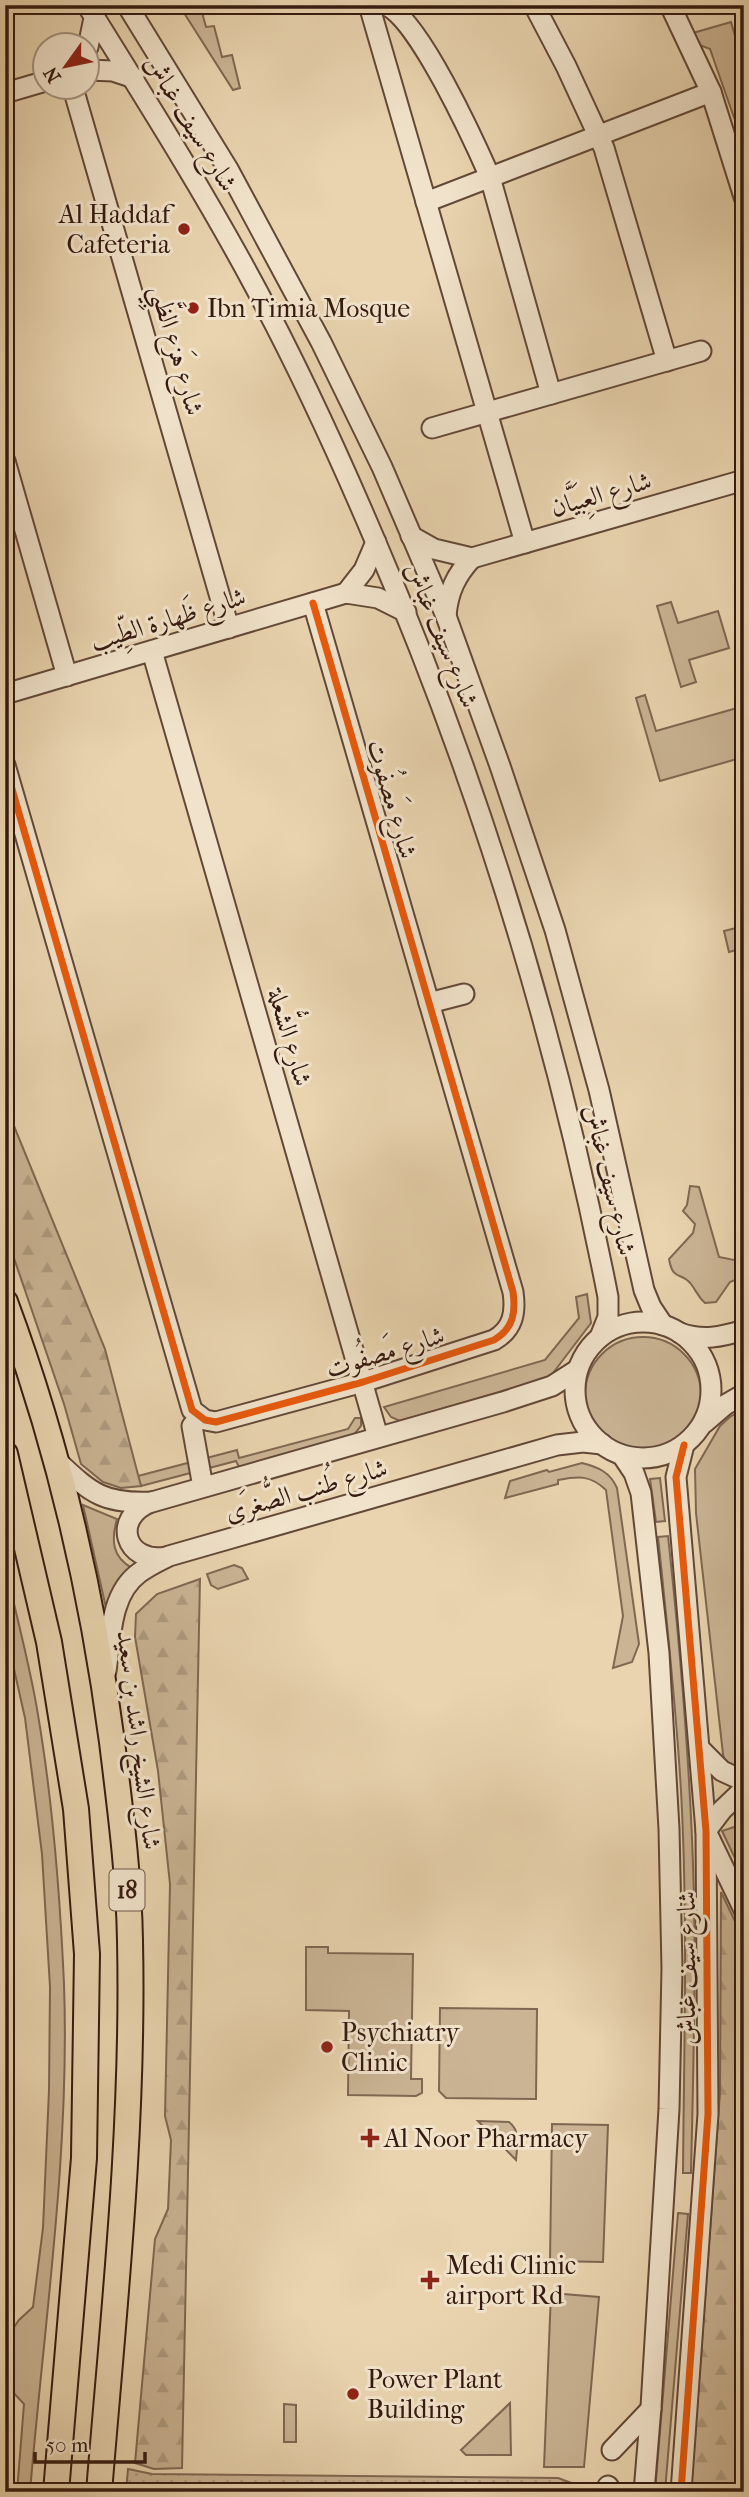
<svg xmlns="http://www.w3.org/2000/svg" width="749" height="2497" font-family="'IM FELL French Canon',Amiri,serif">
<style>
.green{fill:#cab494;stroke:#806752;stroke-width:2}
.forest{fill:url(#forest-firs);stroke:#806752;stroke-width:2}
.park{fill:url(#park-dots);stroke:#806752;stroke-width:2}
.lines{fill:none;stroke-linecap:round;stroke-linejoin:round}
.minor-casing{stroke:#624838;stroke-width:23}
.major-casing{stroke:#351a10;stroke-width:28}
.minor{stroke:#f1e3cb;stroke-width:19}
.major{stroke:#e9d4af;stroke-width:24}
.cycleway-casing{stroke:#f1e3cb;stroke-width:11}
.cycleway{stroke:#e8590c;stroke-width:7}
.poi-dot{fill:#8f2418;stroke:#f1e3cb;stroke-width:2.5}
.labels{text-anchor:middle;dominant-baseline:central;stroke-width:6;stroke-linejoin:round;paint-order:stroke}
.shield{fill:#f1e3cb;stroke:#6d5648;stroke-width:2}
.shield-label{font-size:24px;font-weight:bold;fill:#351a10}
.street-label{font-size:26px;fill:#351a10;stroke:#f1e3cb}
.poi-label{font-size:26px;fill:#351a10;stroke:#f1e3cb;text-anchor:start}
</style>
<defs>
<pattern id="forest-firs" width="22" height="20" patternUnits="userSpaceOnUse" patternTransform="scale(1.75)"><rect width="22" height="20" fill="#cab494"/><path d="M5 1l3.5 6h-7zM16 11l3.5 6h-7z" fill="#ae9a7f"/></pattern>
<pattern id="park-dots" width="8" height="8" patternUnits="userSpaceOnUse" patternTransform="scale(1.75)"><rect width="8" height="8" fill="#cab494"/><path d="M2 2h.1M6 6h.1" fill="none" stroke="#ae9a7f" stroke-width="1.8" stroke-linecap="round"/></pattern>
</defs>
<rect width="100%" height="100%" fill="#e9d4af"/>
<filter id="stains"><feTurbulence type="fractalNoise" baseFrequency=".00286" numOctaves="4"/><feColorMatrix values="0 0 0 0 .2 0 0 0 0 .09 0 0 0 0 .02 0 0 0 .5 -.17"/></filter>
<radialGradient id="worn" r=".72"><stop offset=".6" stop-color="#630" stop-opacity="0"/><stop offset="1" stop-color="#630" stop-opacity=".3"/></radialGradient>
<!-- green -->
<g class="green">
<path d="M 179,5 L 200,5 L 206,27 L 214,26 L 222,57 L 232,55 L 240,88 L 233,90 Z"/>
<path d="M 731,22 L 744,67 L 744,146 L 710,49 L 697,44 L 693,33 Z"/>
<path d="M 671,602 L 678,623 L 718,611 L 729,648 L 689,660 L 696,682 L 681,687 L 657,606 Z"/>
<path d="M 645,695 L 656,731 L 737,708 L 744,731 L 744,757 L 660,781 L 636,698 Z"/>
<path d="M 744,926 L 744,948 L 729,952 L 724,931 Z"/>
<path d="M 690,1186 L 699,1187 L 719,1257 L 744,1262 L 744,1283 L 737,1279 L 730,1282 L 716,1302 L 705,1303 C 698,1297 697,1292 691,1284 C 681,1271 673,1282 669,1259 L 693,1233 L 695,1224 L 683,1211 L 687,1205 Z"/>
<path d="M 587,1294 L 591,1323 L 550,1377 L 400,1421 L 391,1417 L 384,1407 L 545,1360 L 579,1318 L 576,1297 Z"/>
<circle cx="643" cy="1395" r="58"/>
<path d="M 744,1410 L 744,1877 L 722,1831 L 740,1825 L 723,1754 L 696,1513 L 695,1469 L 720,1426 L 731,1416 Z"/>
<path d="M 355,1418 L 361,1418 L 361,1426 L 352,1437 L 239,1467 L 236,1461 L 141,1486 L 138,1476 L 237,1450 L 239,1458 L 348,1429 Z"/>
<path d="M 582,1463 C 598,1467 610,1472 617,1488 L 639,1644 L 632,1662 L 613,1668 L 623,1616 L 606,1490 C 590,1475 579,1476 558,1480 L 558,1484 L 505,1498 L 510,1481 L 547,1470 L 549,1472 Z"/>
<path d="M 660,1478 L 665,1521 L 656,1522 L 650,1479 Z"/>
<path d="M 83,1505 L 117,1519 C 111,1540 112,1557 132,1568 L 106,1608 Z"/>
<path d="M 668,1536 C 681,1656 691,1776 694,1897 C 696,1989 693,2081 691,2173 L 683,2173 C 684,2046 688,1918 681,1791 C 676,1706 667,1621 658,1537 Z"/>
<path d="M 5,1565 C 16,1615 30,1665 38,1715 C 53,1803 60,1895 64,1984 C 70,2154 44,2323 30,2492 L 17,2492 L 24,2404 L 10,2389 L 5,2378 L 5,2340 L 19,2320 L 33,2307 L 43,2228 L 49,2090 L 50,1987 L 42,1854 L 25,1718 L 5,1629 Z"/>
<path d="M 234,1565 L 242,1568 L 248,1579 L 218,1589 L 211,1585 L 207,1574 Z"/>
<path d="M 306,1947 L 328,1947 L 328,1953 L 413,1954 L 411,2079 L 422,2079 L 422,2093 L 416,2096 L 348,2095 L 349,2011 L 306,2010 Z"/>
<path d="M 440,2008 L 537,2009 L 536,2099 L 446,2098 L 439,2091 Z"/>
<path d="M 478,2121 L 509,2122 C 521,2131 517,2146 516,2160 Z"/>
<path d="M 552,2124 L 608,2125 L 603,2262 L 550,2261 Z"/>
<path d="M 678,2213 L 688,2214 L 665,2492 L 655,2492 Z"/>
<path d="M 551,2293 L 599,2297 L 584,2467 L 544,2467 Z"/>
<path d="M 510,2403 L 511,2455 L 466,2455 L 461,2450 Z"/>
<path d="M 284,2404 L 296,2405 L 296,2442 L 284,2442 Z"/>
</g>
<!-- forest -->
<g class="forest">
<path d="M 5,1104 L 105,1349 L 141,1486 L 121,1488 L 103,1482 L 81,1464 L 64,1404 L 5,1232 Z"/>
<path d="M 200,1579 L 182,2468 L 154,2469 L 135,2463 L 155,2239 L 168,2209 L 171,2140 L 165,2116 L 170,1884 L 158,1771 L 135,1637 L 136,1614 L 157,1594 Z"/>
<path d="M 721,1892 L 744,1940 L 744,2492 L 691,2492 L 720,2093 Z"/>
</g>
<!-- park -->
<path class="park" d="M 128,2469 L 152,2474 L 558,2478 L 577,2485 L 576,2492 L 126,2492 Z"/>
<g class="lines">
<!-- minor casing -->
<g class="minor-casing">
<g id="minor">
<path d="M 87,5 C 144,97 202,188 253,283 C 298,366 337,451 374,538 C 479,782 557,1036 608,1297 L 608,1317 L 600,1337"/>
<path d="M 127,5 L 228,169 L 321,342 L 382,467 L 446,616 L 500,766 L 555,930 L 599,1090 L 644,1290 L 651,1307 L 663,1325"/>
<path d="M 369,5 L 525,543"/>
<path d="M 385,5 C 418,17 475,143 490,177 L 551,394"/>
<path d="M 534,5 L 566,66 L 604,148 L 667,361"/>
<path d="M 670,5 L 711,92 L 744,197"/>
<path d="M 88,47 L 94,18"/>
<path d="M 88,70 L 113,71 L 134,78"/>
<path d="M 73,88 L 229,628"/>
<path d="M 5,93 L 46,81"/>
<path d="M 426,202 L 711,92"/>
<path d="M 432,428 L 701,351"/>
<path d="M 5,461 L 67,676"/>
<path d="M 411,536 L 434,549 L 472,558 L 744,480"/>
<path d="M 346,593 L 364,570 L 376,542"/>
<path d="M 446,616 C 448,592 456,575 472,558"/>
<path d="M 152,651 L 378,1437"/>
<path d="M 5,694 L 346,593 L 378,598 L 406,612"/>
<path d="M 5,765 L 192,1410 L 205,1420 L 216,1422 L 363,1382 L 494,1340 C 513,1329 516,1313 513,1292 L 313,603"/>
<path d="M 429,1003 L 464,994"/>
<circle cx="643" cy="1390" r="68"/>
<path d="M 680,1333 C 703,1341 721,1337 744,1330"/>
<path d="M 199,1417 L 192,1426 L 203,1487"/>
<path d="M 704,1423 L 725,1405 L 744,1394"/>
<path d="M 622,1455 L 634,1473 L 641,1493 L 659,1653 L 669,1829 L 672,1969 L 669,2109 L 651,2407 L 644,2492"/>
<path d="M 58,1462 C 92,1494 104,1504 152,1502 L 503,1402 L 552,1386 L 577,1370"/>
<path d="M 151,1502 C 111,1518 125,1564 166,1557"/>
<path d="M 106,1671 C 111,1638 110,1594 139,1573 C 148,1566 159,1561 169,1556 L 557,1445 L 583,1442 L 602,1444"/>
<path d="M 700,1749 L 722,1771 L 744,1781"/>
<path d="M 744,1789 L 722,1810 L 706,1831 L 744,1910"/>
<path d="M 612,2450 L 651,2409"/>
<path d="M 608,2486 L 612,2492"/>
<path d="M 681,2492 L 708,2114 L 706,1831 L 676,1477 L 684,1445"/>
</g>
</g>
<!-- major casing -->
<g class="major-casing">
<g id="major">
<path d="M 5,1302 C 59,1447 92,1590 112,1742 C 120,1808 129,1875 130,1941 C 134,2125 114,2309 99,2492"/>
<path d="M 5,1454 L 49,1642 L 76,1809 L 87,1954 L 84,2158 L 56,2492"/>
</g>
</g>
<!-- minor -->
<use href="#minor" class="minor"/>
<!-- major -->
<use href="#major" class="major"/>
<!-- cycleway casing -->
<g class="cycleway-casing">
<g id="cycleway">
<path d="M 5,765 L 192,1410 L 205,1420 L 216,1422 L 363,1382 L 494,1340 C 513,1329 516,1313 513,1292 L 313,603"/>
<path d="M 681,2492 L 708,2114 L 706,1831 L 676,1477 L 684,1445"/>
</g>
</g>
<!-- cycleway -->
<use href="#cycleway" class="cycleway"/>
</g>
<!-- markers -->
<g class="poi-dot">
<circle cx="184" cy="229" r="7"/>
<circle cx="193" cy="308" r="7"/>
<circle cx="327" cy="2047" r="7"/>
<path d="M366.5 2127.5h7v7h7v7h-7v7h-7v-7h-7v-7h7z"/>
<path d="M426.5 2269.5h7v7h7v7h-7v7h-7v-7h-7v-7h7z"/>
<circle cx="353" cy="2394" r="7"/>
</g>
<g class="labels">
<!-- shield labels -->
<rect class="shield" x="109.5" y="1869.5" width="35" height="41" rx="5"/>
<g class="shield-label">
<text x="127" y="1890">18</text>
</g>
<!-- street labels -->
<g class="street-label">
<text transform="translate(191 123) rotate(59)">شارع سيف غباش</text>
<text transform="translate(177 350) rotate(74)">شارع هَزع الظَّبِي</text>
<text transform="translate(601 494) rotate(-16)">شارع العِبَيَّان</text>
<text transform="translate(168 619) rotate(-17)">شارع ظَهارة الطِّيب</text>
<text transform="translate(442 635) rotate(68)">شارع سيف غباش</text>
<text transform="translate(392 799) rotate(74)">شارع مَصفُوت</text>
<text transform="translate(290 1037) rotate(74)">شارع الشُّعلة</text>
<text transform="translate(610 1180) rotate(77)">شارع سيف غباش</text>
<text transform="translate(385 1352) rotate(-17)">شارع مَصفُوت</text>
<text transform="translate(306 1490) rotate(-16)">شارع طُنب الصُّغرَى</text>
<text transform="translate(139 1740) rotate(83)">شارع الشيخ راشد بن سعيد</text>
<text transform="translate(686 1968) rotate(-90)">شارع سيف غباش</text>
</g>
<!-- poi labels -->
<g class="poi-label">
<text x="170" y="214" text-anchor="end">Al Haddaf<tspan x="170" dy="30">Cafeteria</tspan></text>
<text x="207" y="308">Ibn Timia Mosque</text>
<text x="341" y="2032">Psychiatry<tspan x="341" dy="30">Clinic</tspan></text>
<text x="384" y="2138">Al Noor Pharmacy</text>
<text x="446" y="2265">Medi Clinic<tspan x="446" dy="30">airport Rd</tspan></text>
<text x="367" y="2379">Power Plant<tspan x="367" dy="30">Building</tspan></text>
</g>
</g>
<!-- margin -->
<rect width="749" height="2497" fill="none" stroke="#e9d4af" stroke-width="28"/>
<rect x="7" y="7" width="735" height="2483" fill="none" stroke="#351a10" stroke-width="3.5"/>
<rect x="14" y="14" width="721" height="2469" fill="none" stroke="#351a10" stroke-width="2"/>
<!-- north arrow -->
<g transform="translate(66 66) rotate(237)"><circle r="33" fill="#f1e3cb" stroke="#a69380" stroke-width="2"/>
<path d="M0-5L12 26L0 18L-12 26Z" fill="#8f2418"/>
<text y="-10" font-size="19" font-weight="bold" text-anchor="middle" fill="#351a10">N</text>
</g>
<!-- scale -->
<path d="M35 2452v10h110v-10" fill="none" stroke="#351a10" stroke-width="3.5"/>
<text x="46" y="2452" font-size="21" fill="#351a10" stroke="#f1e3cb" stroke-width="5" paint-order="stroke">50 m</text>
<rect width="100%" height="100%" filter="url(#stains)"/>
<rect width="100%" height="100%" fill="url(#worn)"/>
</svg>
